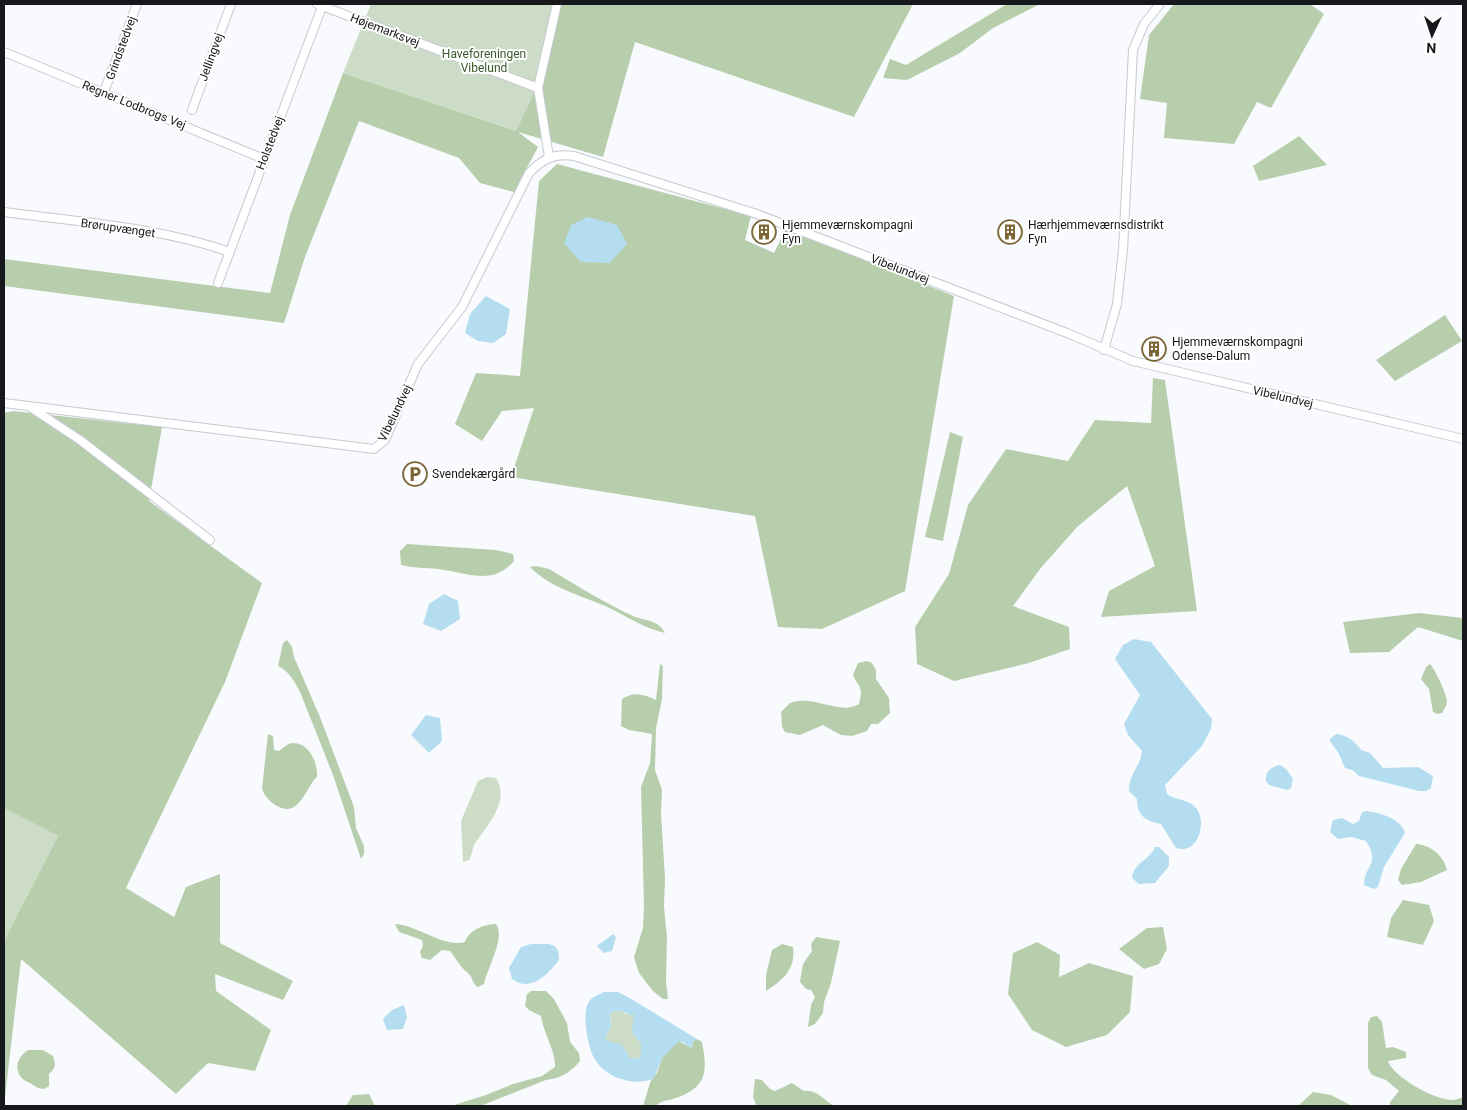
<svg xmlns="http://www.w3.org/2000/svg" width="1467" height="1110" font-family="Roboto,sans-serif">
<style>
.green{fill:#ccdcc7}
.forest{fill:#b7cead}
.water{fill:#b4def0;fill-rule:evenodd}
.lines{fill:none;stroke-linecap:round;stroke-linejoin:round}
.minor-casing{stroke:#c5c9d1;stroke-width:10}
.minor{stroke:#fff;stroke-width:8}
.labels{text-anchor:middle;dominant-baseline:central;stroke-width:4;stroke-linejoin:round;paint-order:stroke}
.street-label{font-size:12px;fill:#17181b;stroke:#fff}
.park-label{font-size:12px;fill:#375629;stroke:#fff}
.poi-label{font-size:12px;fill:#17181b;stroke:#fff;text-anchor:start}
</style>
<rect width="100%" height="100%" fill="#f9fafe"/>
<!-- green -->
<g class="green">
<path d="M 371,4 L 559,4 L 543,73 L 516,131 L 343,73 Z"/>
<path d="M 487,777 L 496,778 C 511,802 486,826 474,845 C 472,850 472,855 469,860 L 463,862 L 461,821 L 478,781 Z"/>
<path d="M 4,808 L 58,836 L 4,941 Z"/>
<path d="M 613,1011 L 622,1011 L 626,1014 L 634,1013 L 634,1035 L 642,1044 L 641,1054 L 638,1059 L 630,1058 L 606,1041 L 606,1036 L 611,1026 L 610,1014 Z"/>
</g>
<!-- forest -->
<g class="forest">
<path d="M 559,4 L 913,4 L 854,117 L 635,42 L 603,157 L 518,132 L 538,147 L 514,192 L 480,183 L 459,158 L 359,121 L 305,257 L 284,323 L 4,286 L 4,259 L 270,293 L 290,215 L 343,73 L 516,131 L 543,73 Z"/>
<path d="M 1007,4 L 1040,4 L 993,28 L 960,53 L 907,80 L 883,78 L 890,59 L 906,65 Z"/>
<path d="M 1174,4 L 1310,4 L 1324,14 L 1271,108 L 1257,102 L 1234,144 L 1164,138 L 1167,103 L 1140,99 L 1149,35 Z"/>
<path d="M 1299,136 L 1327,165 L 1259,181 L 1253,166 Z"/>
<path d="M 557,164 L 751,216 L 745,240 L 774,253 L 786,229 L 954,296 L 905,591 L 822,629 L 778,627 L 755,516 L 511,477 L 534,408 L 502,411 L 482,441 L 455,424 L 476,373 L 520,376 L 539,181 Z"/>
<path d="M 1445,315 L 1462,341 L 1395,381 L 1376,360 Z"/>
<path d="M 1153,378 L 1165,380 L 1197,611 L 1101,617 L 1109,591 L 1155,566 L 1127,486 L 1077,527 L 1040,569 L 1013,606 L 1069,627 L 1070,649 L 1029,663 L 954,681 L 917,664 L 915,627 L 949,574 L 968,505 L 1006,449 L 1068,461 L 1095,420 L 1151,423 Z"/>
<path d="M 13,411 L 162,427 L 149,501 L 262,583 L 225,682 L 126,888 L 174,917 L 186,887 L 220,874 L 220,943 L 293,981 L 283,1000 L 215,974 L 216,991 L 271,1030 L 255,1071 L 208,1063 L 176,1094 L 21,959 L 4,1106 L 4,941 L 58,836 L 4,808 L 4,413 Z"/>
<path d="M 950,432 L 963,437 L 943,541 L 925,537 Z"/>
<path d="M 407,544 L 496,550 L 513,554 L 514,561 C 494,585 470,574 444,570 C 430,567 416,569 401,565 L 400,551 Z"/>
<path d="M 536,566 L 549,569 C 576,585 603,602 631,615 C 642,621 659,619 665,633 C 643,628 625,615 605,606 C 579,595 551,588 530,567 Z"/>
<path d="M 1419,613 L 1463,618 L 1463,641 L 1418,627 L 1389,652 L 1350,653 L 1343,622 Z"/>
<path d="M 287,640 L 292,647 L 294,657 L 320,717 L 354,807 L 356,828 L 364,846 L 364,854 L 361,859 L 333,775 L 300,692 C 295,682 289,671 278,666 L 283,643 Z"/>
<path d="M 867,661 L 872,663 L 876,670 L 876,679 L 889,698 L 890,713 L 878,724 L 871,724 L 867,731 L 852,736 L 841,735 L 823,725 L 800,735 L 785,732 L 782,727 L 781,712 L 790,703 C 814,694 840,716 859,704 C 864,686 859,689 853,675 L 858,663 Z"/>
<path d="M 660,664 L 663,666 L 662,699 L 656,728 L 655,770 L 662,790 L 661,814 L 665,878 L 664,907 L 667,937 L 666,981 L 668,999 L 663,999 L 653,991 L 639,973 L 634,957 L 643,928 L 644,906 L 641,787 L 650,763 L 652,734 L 629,730 L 621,726 L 622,699 C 633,691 645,694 656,700 Z"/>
<path d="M 1430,664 C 1436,671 1446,693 1447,701 C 1447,706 1444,709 1442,713 L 1438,714 L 1433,712 L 1429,689 L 1421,679 L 1426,667 Z"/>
<path d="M 268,734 L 273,736 L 274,750 L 279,751 C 283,748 288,743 293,743 C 310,743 318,764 317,777 C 306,786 300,819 277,806 C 270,802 265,797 262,789 Z"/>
<path d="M 1416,844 C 1431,845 1443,855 1447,870 L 1421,882 L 1402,885 L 1398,880 L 1401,869 Z"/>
<path d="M 1403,900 L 1429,905 L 1434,921 L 1423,945 L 1387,937 L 1391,918 Z"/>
<path d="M 395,924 C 417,925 444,948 465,942 C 469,930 484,924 496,924 C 506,937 487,969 484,984 L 478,987 C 472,984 473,978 469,974 C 460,967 457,960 450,951 L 442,950 L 430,960 L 422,958 L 420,952 L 423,946 L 422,940 L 399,932 Z"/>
<path d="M 1163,927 L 1167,949 L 1159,964 L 1144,969 L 1119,949 L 1147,928 Z"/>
<path d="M 816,937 L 840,941 L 831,983 L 824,1002 L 823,1013 L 815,1024 L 808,1027 L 811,1005 L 815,997 L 811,990 L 806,989 L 800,982 L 803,964 L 812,951 L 811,944 Z"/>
<path d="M 1037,942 L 1060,955 L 1059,977 L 1089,963 L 1133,976 L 1130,1012 L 1107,1035 L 1066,1047 L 1032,1030 L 1008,994 L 1013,953 Z"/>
<path d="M 782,944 L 793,947 C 796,969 783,980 766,991 L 766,975 L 772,950 Z"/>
<path d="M 531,991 L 546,991 L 554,999 L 567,1023 L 570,1042 L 579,1053 L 580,1061 C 570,1073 561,1078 546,1080 L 480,1106 L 451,1106 L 486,1095 L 513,1084 L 542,1076 L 555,1067 C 556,1052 543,1032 541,1016 L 529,1010 L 525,1006 L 527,994 Z"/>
<path d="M 1377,1016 L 1382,1022 L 1386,1048 L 1393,1047 L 1406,1052 L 1406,1058 L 1388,1061 C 1393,1077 1435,1100 1452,1100 C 1455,1100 1460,1098 1463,1097 L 1463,1106 L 1390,1106 L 1390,1102 L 1399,1091 L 1386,1080 L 1372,1075 L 1368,1068 L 1368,1023 L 1371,1017 Z"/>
<path d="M 697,1039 L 702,1042 C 708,1073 707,1088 673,1099 C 666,1101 662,1100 656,1106 L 643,1106 L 651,1080 L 657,1073 L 662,1058 L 678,1041 L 692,1048 L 693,1041 Z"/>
<path d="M 28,1050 L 43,1050 L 53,1056 C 56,1064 56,1068 49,1074 L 49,1086 L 44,1089 C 38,1089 35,1086 30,1083 C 14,1077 13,1060 28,1050 Z"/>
<path d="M 755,1079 L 762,1080 L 770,1089 L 775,1091 L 792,1083 L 804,1091 C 817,1089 824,1101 835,1106 L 760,1106 L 756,1105 L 753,1097 Z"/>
<path d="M 1313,1092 L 1331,1095 L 1352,1106 L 1298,1106 Z"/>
<path d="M 369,1094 L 375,1106 L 346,1106 L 353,1095 Z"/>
</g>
<!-- water -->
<g class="water">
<path d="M 588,217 L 617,225 L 627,244 L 610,263 L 581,262 L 564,243 L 571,225 Z"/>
<path d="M 486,296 L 510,309 L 506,334 L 493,343 L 478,341 L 465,333 L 470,314 Z"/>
<path d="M 444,594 L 458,601 L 460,619 L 441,631 L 423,624 L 429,604 Z"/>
<path d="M 1134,639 L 1151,642 L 1212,719 L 1211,729 L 1202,746 L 1165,785 L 1167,794 C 1175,800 1188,799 1195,807 C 1208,819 1199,856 1176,848 L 1161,824 C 1146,822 1136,814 1137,799 L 1129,791 C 1128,775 1141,766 1142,751 L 1128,735 L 1124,724 L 1140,695 L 1115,659 L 1123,645 Z"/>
<path d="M 426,715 L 440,718 L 442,741 L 429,753 L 411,735 Z"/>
<path d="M 1336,734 C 1346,734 1356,742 1361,750 L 1370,753 L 1383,768 L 1418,767 L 1433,776 L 1431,788 L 1426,791 L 1419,791 L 1359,776 L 1354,771 L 1345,768 L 1338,752 L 1329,740 Z"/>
<path d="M 1280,765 L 1287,770 L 1293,779 L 1291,788 L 1287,790 L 1269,785 L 1266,781 C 1265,771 1271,767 1280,765 Z"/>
<path d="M 1367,811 C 1380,813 1401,818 1405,833 L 1384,867 L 1378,887 L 1374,889 L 1364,885 C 1364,866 1381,864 1366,841 L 1351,837 L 1338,839 L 1330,832 L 1333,820 L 1342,818 L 1353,824 L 1359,821 L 1362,812 Z"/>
<path d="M 1155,847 L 1159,847 L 1169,857 L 1169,866 L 1155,883 L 1139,884 L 1132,878 C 1133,863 1150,860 1155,847 Z"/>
<path d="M 613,934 L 616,937 L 612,951 L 604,953 L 597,946 Z"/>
<path d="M 549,944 C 558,946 559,951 559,960 C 548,974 531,993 512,979 L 509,968 L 521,947 L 531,944 Z"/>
<path d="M 604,992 L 618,992 L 628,997 L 697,1039 L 693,1041 L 692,1048 L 682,1042 L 678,1042 L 662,1058 L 654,1078 C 635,1088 604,1077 594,1058 C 588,1047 580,1009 591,999 C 594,996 600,994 604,992 ZM 613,1011 L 622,1011 L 630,1015 L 634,1014 L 632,1032 L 641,1044 L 641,1054 L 638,1059 L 630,1058 L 622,1045 L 606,1040 L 606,1036 L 611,1026 L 610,1014 Z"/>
<path d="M 404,1005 L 407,1017 L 403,1029 L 387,1030 L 383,1019 L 392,1010 Z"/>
</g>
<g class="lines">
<!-- minor casing -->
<g class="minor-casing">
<g id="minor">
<path d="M 317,4 L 538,88"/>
<path d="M 4,52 L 264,159"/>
<path d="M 104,92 L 137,4"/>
<path d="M 192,110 L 231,4"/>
<path d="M 549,157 L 538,88 L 557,4"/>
<path d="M 4,212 C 79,222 158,227 230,252"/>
<path d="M 218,283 L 323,4"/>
<path d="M 1104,350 L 1117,304 L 1123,250 L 1133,50 L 1144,24 L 1160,4"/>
<path d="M 4,403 L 374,449 L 385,440 L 418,364 L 462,307 L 529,173 C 544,158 554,153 574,156 L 757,214 L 1067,333 L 1133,361 L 1463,439"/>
<path d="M 30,407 L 80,440 L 210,540"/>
</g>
</g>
<!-- minor -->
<use href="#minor" class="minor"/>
</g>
<!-- icons -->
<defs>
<g id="building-ring" transform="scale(1.25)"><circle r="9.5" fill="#fff" stroke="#7b6535" stroke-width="1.5"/><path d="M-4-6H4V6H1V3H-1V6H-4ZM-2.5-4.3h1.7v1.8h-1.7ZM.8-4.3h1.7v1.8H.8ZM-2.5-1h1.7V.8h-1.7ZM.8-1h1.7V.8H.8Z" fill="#7b6535"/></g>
<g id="parking-ring" transform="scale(1.25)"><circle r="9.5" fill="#fff" stroke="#7b6535" stroke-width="1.5"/><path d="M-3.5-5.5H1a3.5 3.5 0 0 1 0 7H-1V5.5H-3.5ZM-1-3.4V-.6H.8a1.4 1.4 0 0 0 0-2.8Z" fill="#7b6535"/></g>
</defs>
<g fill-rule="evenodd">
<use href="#building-ring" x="764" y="232"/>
<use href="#building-ring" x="1010" y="232"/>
<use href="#building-ring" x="1154" y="349"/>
<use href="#parking-ring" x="415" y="474"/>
</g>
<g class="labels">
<!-- street labels -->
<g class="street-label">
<text transform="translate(385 30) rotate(21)">Højemarksvej</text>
<text transform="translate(121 48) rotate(-70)">Grindstedvej</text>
<text transform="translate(211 57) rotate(-70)">Jellingvej</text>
<text transform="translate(134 105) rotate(22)">Regner Lodbrogs Vej</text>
<text transform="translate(270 143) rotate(-69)">Holstedvej</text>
<text transform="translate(118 228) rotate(8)">Brørupvænget</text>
<text transform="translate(900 269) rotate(21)">Vibelundvej</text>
<text transform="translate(1283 397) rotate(13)">Vibelundvej</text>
<text transform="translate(395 413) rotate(-64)">Vibelundvej</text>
</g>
<!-- park labels -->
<g class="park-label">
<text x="484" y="54">Haveforeningen<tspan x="484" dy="14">Vibelund</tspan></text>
</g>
<!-- poi labels -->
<g class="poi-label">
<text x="782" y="225">Hjemmeværnskompagni<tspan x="782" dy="14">Fyn</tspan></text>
<text x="1028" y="225">Hærhjemmeværnsdistrikt<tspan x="1028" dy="14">Fyn</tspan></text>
<text x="1172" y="342">Hjemmeværnskompagni<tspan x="1172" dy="14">Odense-Dalum</tspan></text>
<text x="432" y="474">Svendekærgård</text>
</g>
</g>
<!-- border -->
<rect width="1467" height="1110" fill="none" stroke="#17181b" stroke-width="10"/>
<!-- north arrow -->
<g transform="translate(1432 35) rotate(183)" stroke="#ffffff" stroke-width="4" paint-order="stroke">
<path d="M0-4L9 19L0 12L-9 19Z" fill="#17181b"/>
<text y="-8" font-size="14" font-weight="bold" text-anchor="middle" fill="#17181b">N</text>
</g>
</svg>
